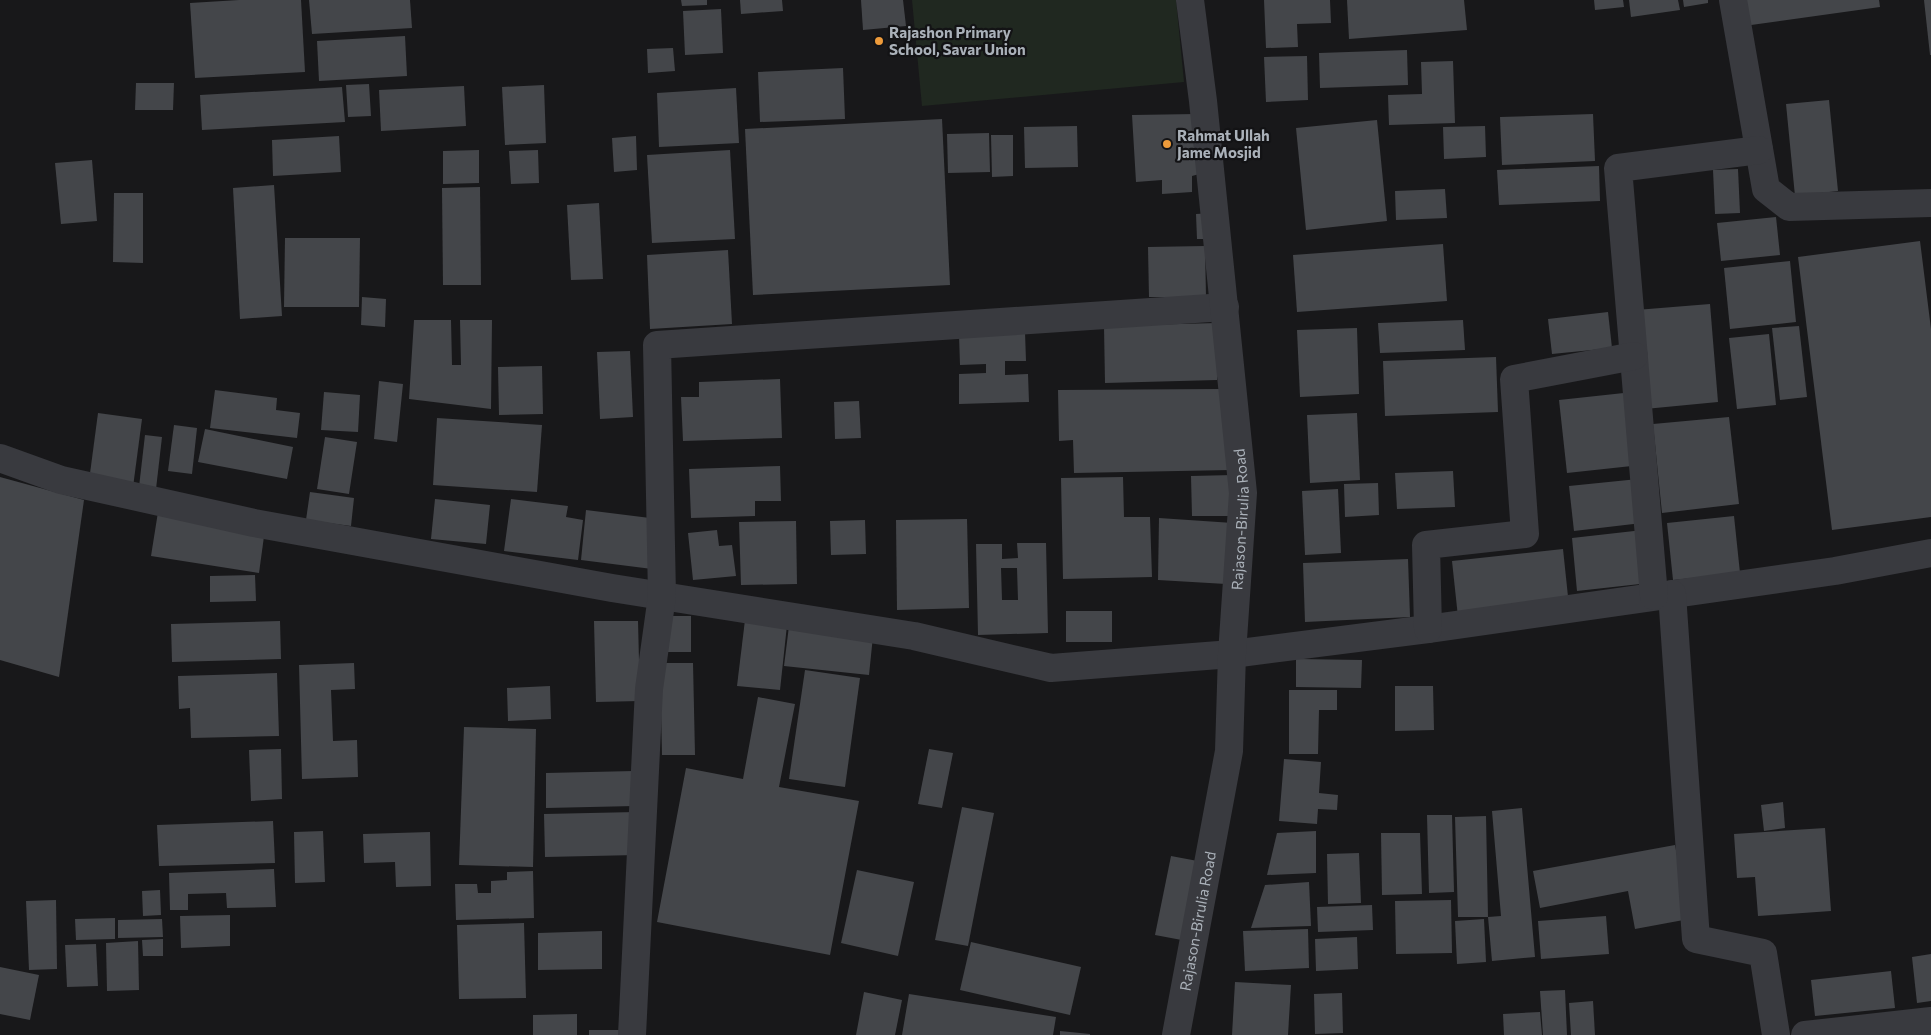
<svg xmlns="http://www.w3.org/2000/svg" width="1931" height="1035" font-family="Commissioner,sans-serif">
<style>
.green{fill:#202820}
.building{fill:#44464a;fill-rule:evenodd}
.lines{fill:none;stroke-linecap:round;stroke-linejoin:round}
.minor{stroke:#393a3f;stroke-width:28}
.tertiary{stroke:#393a3f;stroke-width:28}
.poi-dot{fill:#ee9b3b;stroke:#131315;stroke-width:2}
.labels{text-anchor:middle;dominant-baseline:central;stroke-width:4.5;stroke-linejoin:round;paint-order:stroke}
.poi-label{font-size:15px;font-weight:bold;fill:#aab1b9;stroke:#131315;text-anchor:start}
.street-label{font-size:15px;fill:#aab1b9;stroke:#131315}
</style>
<rect width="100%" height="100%" fill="#18181a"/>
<!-- green -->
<path class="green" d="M 912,0 L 1176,0 L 1184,82 L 922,106 Z"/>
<!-- building -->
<g class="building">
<path d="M 239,0 L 301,0 L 305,72 L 195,78 L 190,3 Z"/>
<path d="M 309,0 L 410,0 L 412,28 L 312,34 Z"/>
<path d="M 681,0 L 707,0 L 707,5 L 682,6 Z"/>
<path d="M 740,0 L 782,0 L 783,11 L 741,14 Z"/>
<path d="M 861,0 L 903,0 L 906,26 L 863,30 Z"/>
<path d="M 1264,0 L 1330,0 L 1331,23 L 1297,24 L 1298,47 L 1266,48 Z"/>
<path d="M 1347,0 L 1464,0 L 1467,30 L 1349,39 Z"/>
<path d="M 1594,0 L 1623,0 L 1624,7 L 1595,10 Z"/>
<path d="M 1629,0 L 1678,0 L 1680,10 L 1631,17 Z"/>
<path d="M 1683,0 L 1708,0 L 1708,3 L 1684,7 Z"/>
<path d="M 1740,0 L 1879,0 L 1880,7 L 1744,26 Z"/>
<path d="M 1924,0 L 1931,0 L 1931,55 L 1930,55 Z"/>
<path d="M 721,9 L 723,53 L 685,55 L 683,11 Z"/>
<path d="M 405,36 L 407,76 L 319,81 L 317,41 Z"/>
<path d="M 673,48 L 675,71 L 648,73 L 647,49 Z"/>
<path d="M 1407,50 L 1408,85 L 1320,88 L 1319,53 Z"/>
<path d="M 1307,56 L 1308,100 L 1266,102 L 1264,57 Z"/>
<path d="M 1453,61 L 1455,123 L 1389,125 L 1388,95 L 1422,94 L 1421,62 Z"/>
<path d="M 843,68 L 845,119 L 760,122 L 758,72 Z"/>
<path d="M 136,83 L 174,83 L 173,110 L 135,110 Z"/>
<path d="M 369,84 L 371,116 L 348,117 L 346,85 Z"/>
<path d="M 544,85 L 546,143 L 505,145 L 502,87 Z"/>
<path d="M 464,86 L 466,126 L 381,131 L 379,90 Z"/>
<path d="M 342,87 L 345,122 L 202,130 L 200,95 Z"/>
<path d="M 736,88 L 739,143 L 659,147 L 657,93 Z"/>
<path d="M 1829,100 L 1838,191 L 1795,196 L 1786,104 Z"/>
<path d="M 1196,114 L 1203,173 L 1192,176 L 1192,192 L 1162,194 L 1162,180 L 1136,182 L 1132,115 Z"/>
<path d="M 1593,114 L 1595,161 L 1502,165 L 1500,117 Z"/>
<path d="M 942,119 L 950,285 L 753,295 L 745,129 Z"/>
<path d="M 1377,120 L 1387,221 L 1306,230 L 1296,128 Z"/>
<path d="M 1077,126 L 1078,167 L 1025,168 L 1024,127 Z"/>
<path d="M 1485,126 L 1486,157 L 1444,159 L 1443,127 Z"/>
<path d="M 989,133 L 990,172 L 948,173 L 947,134 Z"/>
<path d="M 991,135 L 1013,135 L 1013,176 L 992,177 Z"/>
<path d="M 339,136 L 341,172 L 273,176 L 272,140 Z"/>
<path d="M 636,136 L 637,170 L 614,172 L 612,138 Z"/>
<path d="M 479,150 L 479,183 L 443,184 L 443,151 Z"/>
<path d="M 538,150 L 539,183 L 511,184 L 509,151 Z"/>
<path d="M 730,150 L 735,239 L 652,243 L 647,155 Z"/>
<path d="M 92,160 L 97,221 L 61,224 L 55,163 Z"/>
<path d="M 1599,166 L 1600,201 L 1499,205 L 1497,170 Z"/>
<path d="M 1738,169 L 1740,213 L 1715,214 L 1713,170 Z"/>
<path d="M 274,185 L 282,316 L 240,319 L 233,188 Z"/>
<path d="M 480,187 L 481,285 L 443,285 L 442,188 Z"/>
<path d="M 1445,189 L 1447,218 L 1396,220 L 1395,191 Z"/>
<path d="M 114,193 L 143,193 L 143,263 L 113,262 Z"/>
<path d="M 599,203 L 603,279 L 571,280 L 567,205 Z"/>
<path d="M 1214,213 L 1215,239 L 1197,239 L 1196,214 Z"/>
<path d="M 1776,217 L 1780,255 L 1721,261 L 1717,223 Z"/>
<path d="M 285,238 L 360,238 L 359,307 L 284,307 Z"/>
<path d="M 1920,241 L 1931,329 L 1931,517 L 1832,530 L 1798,257 Z"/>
<path d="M 1443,244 L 1447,301 L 1297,312 L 1293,255 Z"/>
<path d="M 1205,246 L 1206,297 L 1149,297 L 1148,247 Z"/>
<path d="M 728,250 L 732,324 L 650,329 L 647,255 Z"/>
<path d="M 1790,261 L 1796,322 L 1730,329 L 1724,268 Z"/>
<path d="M 362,297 L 386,299 L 385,327 L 361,325 Z"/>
<path d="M 1710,304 L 1718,402 L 1645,409 L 1636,310 Z"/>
<path d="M 1608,312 L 1612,348 L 1552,354 L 1548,319 Z"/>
<path d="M 414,320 L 451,320 L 452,365 L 461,365 L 460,320 L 492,320 L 491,409 L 409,399 Z"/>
<path d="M 1463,320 L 1465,350 L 1380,353 L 1378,323 Z"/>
<path d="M 1217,323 L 1217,380 L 1105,383 L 1104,326 Z"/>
<path d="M 1799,326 L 1807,397 L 1780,400 L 1772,328 Z"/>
<path d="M 1357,328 L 1359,394 L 1300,397 L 1297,330 Z"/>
<path d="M 1025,332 L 1026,361 L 1005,361 L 1005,375 L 1028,374 L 1029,402 L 959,404 L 959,374 L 986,373 L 986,364 L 960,365 L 959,335 Z"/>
<path d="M 1769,334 L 1776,405 L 1737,409 L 1729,338 Z"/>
<path d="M 630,351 L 633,417 L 600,419 L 597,352 Z"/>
<path d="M 1496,357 L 1498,412 L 1385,416 L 1383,361 Z"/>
<path d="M 542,366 L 543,414 L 499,415 L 498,367 Z"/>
<path d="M 780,379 L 782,438 L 683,441 L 681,397 L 699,397 L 699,382 Z"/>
<path d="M 379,381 L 403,384 L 397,442 L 374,439 Z"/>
<path d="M 1220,389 L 1231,470 L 1074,473 L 1073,440 L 1059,441 L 1058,390 Z"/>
<path d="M 215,390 L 277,398 L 276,410 L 300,413 L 297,438 L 210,428 Z"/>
<path d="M 324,392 L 360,395 L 358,432 L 321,430 Z"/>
<path d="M 1633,392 L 1641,465 L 1567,473 L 1559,400 Z"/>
<path d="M 859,401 L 861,438 L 835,439 L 834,402 Z"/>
<path d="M 98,413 L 142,419 L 133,487 L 89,481 Z"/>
<path d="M 1357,413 L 1360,480 L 1310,483 L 1307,415 Z"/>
<path d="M 1729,417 L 1739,504 L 1662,513 L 1653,424 Z"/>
<path d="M 437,418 L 542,425 L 537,492 L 433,485 Z"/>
<path d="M 174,425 L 197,428 L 192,474 L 168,471 Z"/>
<path d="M 205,429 L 293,447 L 287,479 L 198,462 Z"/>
<path d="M 145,435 L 162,437 L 156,489 L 139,487 Z"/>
<path d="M 325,437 L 357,442 L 349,494 L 317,489 Z"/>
<path d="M 780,466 L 781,501 L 755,501 L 755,516 L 691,518 L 689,469 Z"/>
<path d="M 1453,471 L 1455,507 L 1397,509 L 1395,473 Z"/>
<path d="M 1233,475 L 1234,516 L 1192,516 L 1191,476 Z"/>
<path d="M 0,477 L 84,500 L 59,677 L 0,660 Z"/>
<path d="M 1123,477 L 1124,517 L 1150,517 L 1152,577 L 1063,579 L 1061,478 Z"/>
<path d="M 1638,479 L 1642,523 L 1574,531 L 1569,486 Z"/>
<path d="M 1378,483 L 1379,515 L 1345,517 L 1344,484 Z"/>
<path d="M 1338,489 L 1341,553 L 1305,555 L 1302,491 Z"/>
<path d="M 310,492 L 354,498 L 351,526 L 306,520 Z"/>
<path d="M 435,499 L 490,505 L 486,544 L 431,539 Z"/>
<path d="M 511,499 L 568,506 L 566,517 L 583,520 L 578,560 L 504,551 Z"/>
<path d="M 586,510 L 658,519 L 652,569 L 581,560 Z"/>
<path d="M 158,512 L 265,529 L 259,573 L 151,556 Z"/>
<path d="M 1734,516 L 1740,573 L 1673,580 L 1667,523 Z"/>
<path d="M 1159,518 L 1233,523 L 1226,584 L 1158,580 Z"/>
<path d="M 967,519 L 969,608 L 897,610 L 896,520 Z"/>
<path d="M 865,520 L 866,554 L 831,555 L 830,521 Z"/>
<path d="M 796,521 L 797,584 L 741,585 L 739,522 Z"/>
<path d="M 717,530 L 719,546 L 732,545 L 736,576 L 693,580 L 688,533 Z"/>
<path d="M 1643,530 L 1649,583 L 1577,591 L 1572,538 Z"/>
<path d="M 1017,543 L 1046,543 L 1048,633 L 978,635 L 976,544 L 1002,544 L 1002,559 L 1018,558 ZM 1001,568 L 1017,568 L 1018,600 L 1002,600 Z"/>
<path d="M 1563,549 L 1569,606 L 1458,617 L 1452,561 Z"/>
<path d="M 1408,559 L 1410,617 L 1305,622 L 1303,563 Z"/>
<path d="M 255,575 L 256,601 L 210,602 L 210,576 Z"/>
<rect x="1066" y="611" width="46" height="31"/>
<path d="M 663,616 L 691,616 L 691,652 L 664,652 Z"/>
<path d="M 745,620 L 787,625 L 780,690 L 737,686 Z"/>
<path d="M 280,621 L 281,659 L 172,662 L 171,624 Z"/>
<path d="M 594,621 L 638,621 L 640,701 L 596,702 Z"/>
<path d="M 789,626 L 873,636 L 869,675 L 784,666 Z"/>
<path d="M 1296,659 L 1362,660 L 1361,688 L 1296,687 Z"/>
<path d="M 354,663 L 355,689 L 331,690 L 333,741 L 357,740 L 358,777 L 302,779 L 299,665 Z"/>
<path d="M 660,663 L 693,663 L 695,755 L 662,755 Z"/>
<path d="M 805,670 L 860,678 L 845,787 L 789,779 Z"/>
<path d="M 277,673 L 279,736 L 191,738 L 190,708 L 179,709 L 178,676 Z"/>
<path d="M 550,686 L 551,719 L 508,721 L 507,688 Z"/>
<path d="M 1395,686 L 1433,686 L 1434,730 L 1395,731 Z"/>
<path d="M 1289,690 L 1337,690 L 1337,710 L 1319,710 L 1318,754 L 1289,754 Z"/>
<path d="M 758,697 L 795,704 L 779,787 L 859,801 L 830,955 L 657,922 L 686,768 L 743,779 Z"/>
<path d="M 464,727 L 536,729 L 533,867 L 459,865 Z"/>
<path d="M 281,749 L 282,799 L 251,801 L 249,750 Z"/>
<path d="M 929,749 L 953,753 L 942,808 L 918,804 Z"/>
<path d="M 1284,759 L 1321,762 L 1319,793 L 1338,795 L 1337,810 L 1318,809 L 1317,824 L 1279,821 Z"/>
<path d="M 634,771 L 635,806 L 546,808 L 546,773 Z"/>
<path d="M 1783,802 L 1785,828 L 1764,831 L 1761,805 Z"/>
<path d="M 962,807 L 994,813 L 968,946 L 935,940 Z"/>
<path d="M 1522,808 L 1535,957 L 1492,961 L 1488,917 L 1458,917 L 1455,817 L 1486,816 L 1488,917 L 1501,916 L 1492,811 Z"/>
<path d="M 636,812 L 637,855 L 545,857 L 544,814 Z"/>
<path d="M 1427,815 L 1452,815 L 1454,892 L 1429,893 Z"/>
<path d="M 273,821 L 275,863 L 159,866 L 157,825 Z"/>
<path d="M 1825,828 L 1831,911 L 1758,916 L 1755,877 L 1737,878 L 1734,834 Z"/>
<path d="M 323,831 L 325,882 L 295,883 L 294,832 Z"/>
<path d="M 1316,831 L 1316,873 L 1267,875 L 1277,833 Z"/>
<path d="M 430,832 L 431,886 L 396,887 L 395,862 L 364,863 L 363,834 Z"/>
<path d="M 1381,833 L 1420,833 L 1422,894 L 1382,895 Z"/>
<path d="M 1675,845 L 1689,919 L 1635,929 L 1628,891 L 1540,908 L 1533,871 Z"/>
<path d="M 1359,853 L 1361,903 L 1328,904 L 1327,854 Z"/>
<path d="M 1171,856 L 1203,862 L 1187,941 L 1155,935 Z"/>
<path d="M 274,869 L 276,907 L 227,908 L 226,893 L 188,894 L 188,910 L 170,910 L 169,873 Z"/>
<path d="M 857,870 L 914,882 L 898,956 L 841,943 Z"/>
<path d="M 533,871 L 534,918 L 456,920 L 455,884 L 477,884 L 478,893 L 491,893 L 491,881 L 507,880 L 507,872 Z"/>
<path d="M 1309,882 L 1311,926 L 1251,928 L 1265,885 Z"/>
<path d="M 160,890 L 161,915 L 143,916 L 142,891 Z"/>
<path d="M 56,900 L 57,969 L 29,970 L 26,901 Z"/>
<path d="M 1451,900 L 1452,953 L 1396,954 L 1395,901 Z"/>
<path d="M 1372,905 L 1373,930 L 1318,932 L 1317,907 Z"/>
<path d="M 230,915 L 230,946 L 181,948 L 180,916 Z"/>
<path d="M 1606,916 L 1609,954 L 1541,959 L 1538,921 Z"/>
<path d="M 115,918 L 115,939 L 76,940 L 75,919 Z"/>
<path d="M 162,919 L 163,937 L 118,938 L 118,920 Z"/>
<path d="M 1484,919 L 1486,962 L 1457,964 L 1455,921 Z"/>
<path d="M 524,923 L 526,998 L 459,999 L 457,925 Z"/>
<path d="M 1308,929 L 1309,968 L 1245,971 L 1243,931 Z"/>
<path d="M 602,931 L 602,969 L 538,970 L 538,933 Z"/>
<path d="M 1357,937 L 1358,969 L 1316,971 L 1315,939 Z"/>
<path d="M 163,939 L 163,956 L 143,956 L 142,940 Z"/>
<path d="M 138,941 L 139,990 L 107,991 L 106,943 Z"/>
<path d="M 971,942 L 1081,967 L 1070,1015 L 960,990 Z"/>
<path d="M 96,944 L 98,986 L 67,987 L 65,945 Z"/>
<path d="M 1931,954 L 1931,1001 L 1917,1003 L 1912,957 Z"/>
<path d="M 0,967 L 39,975 L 30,1020 L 0,1014 Z"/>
<path d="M 1891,971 L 1895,1008 L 1815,1016 L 1811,980 Z"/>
<path d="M 1235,982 L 1291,985 L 1288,1035 L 1232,1035 Z"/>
<path d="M 1565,990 L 1567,1035 L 1543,1035 L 1540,991 Z"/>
<path d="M 864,992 L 902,1000 L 895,1035 L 856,1035 Z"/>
<path d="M 1342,993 L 1343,1033 L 1315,1034 L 1314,994 Z"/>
<path d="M 909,994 L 1056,1017 L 1053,1035 L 902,1035 Z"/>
<path d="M 1593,1001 L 1595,1035 L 1571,1035 L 1569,1003 Z"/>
<path d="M 1540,1012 L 1542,1035 L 1504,1035 L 1503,1014 Z"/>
<path d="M 577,1014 L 577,1035 L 533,1035 L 533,1015 Z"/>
<rect x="589" y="1030" width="31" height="5"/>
<path d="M 1060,1031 L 1090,1034 L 1090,1035 L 1060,1035 Z"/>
</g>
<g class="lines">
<!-- minor -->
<g class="minor">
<path d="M 1733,0 L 1766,189 L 1789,207 L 1931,203"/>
<path d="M 0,458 L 61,480 L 254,523 L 612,588 L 914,636 L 1051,668 L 1232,654 L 1428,629 L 1835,571 L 1931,553"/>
<path d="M 1672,594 L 1696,939 L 1763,953 L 1776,1035"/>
<path d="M 1654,596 L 1618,168 L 1759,150"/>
<path d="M 1428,629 L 1426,545 L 1525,534 L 1514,379 L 1634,356"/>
<path d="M 632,1035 L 649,689 L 662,596 L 657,345 L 1225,307"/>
<path d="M 1805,1035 L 1931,1021"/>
</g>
<!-- tertiary -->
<path class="tertiary" id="s1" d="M 1176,1035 L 1229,751 L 1232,654 L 1243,493 L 1203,101 L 1190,0"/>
</g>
<!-- markers -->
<g class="poi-dot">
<circle cx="879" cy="41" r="5"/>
<circle cx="1167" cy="144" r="5"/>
</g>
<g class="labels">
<!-- poi labels -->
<g class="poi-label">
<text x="889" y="32">Rajashon Primary<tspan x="889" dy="17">School, Savar Union</tspan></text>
<text x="1177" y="135">Rahmat Ullah<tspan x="1177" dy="17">Jame Mosjid</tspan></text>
</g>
<!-- street labels -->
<g class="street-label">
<text stroke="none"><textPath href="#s1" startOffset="521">Rajason-Birulia Road</textPath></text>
<text stroke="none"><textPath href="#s1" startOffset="116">Rajason-Birulia Road</textPath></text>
</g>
</g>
</svg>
